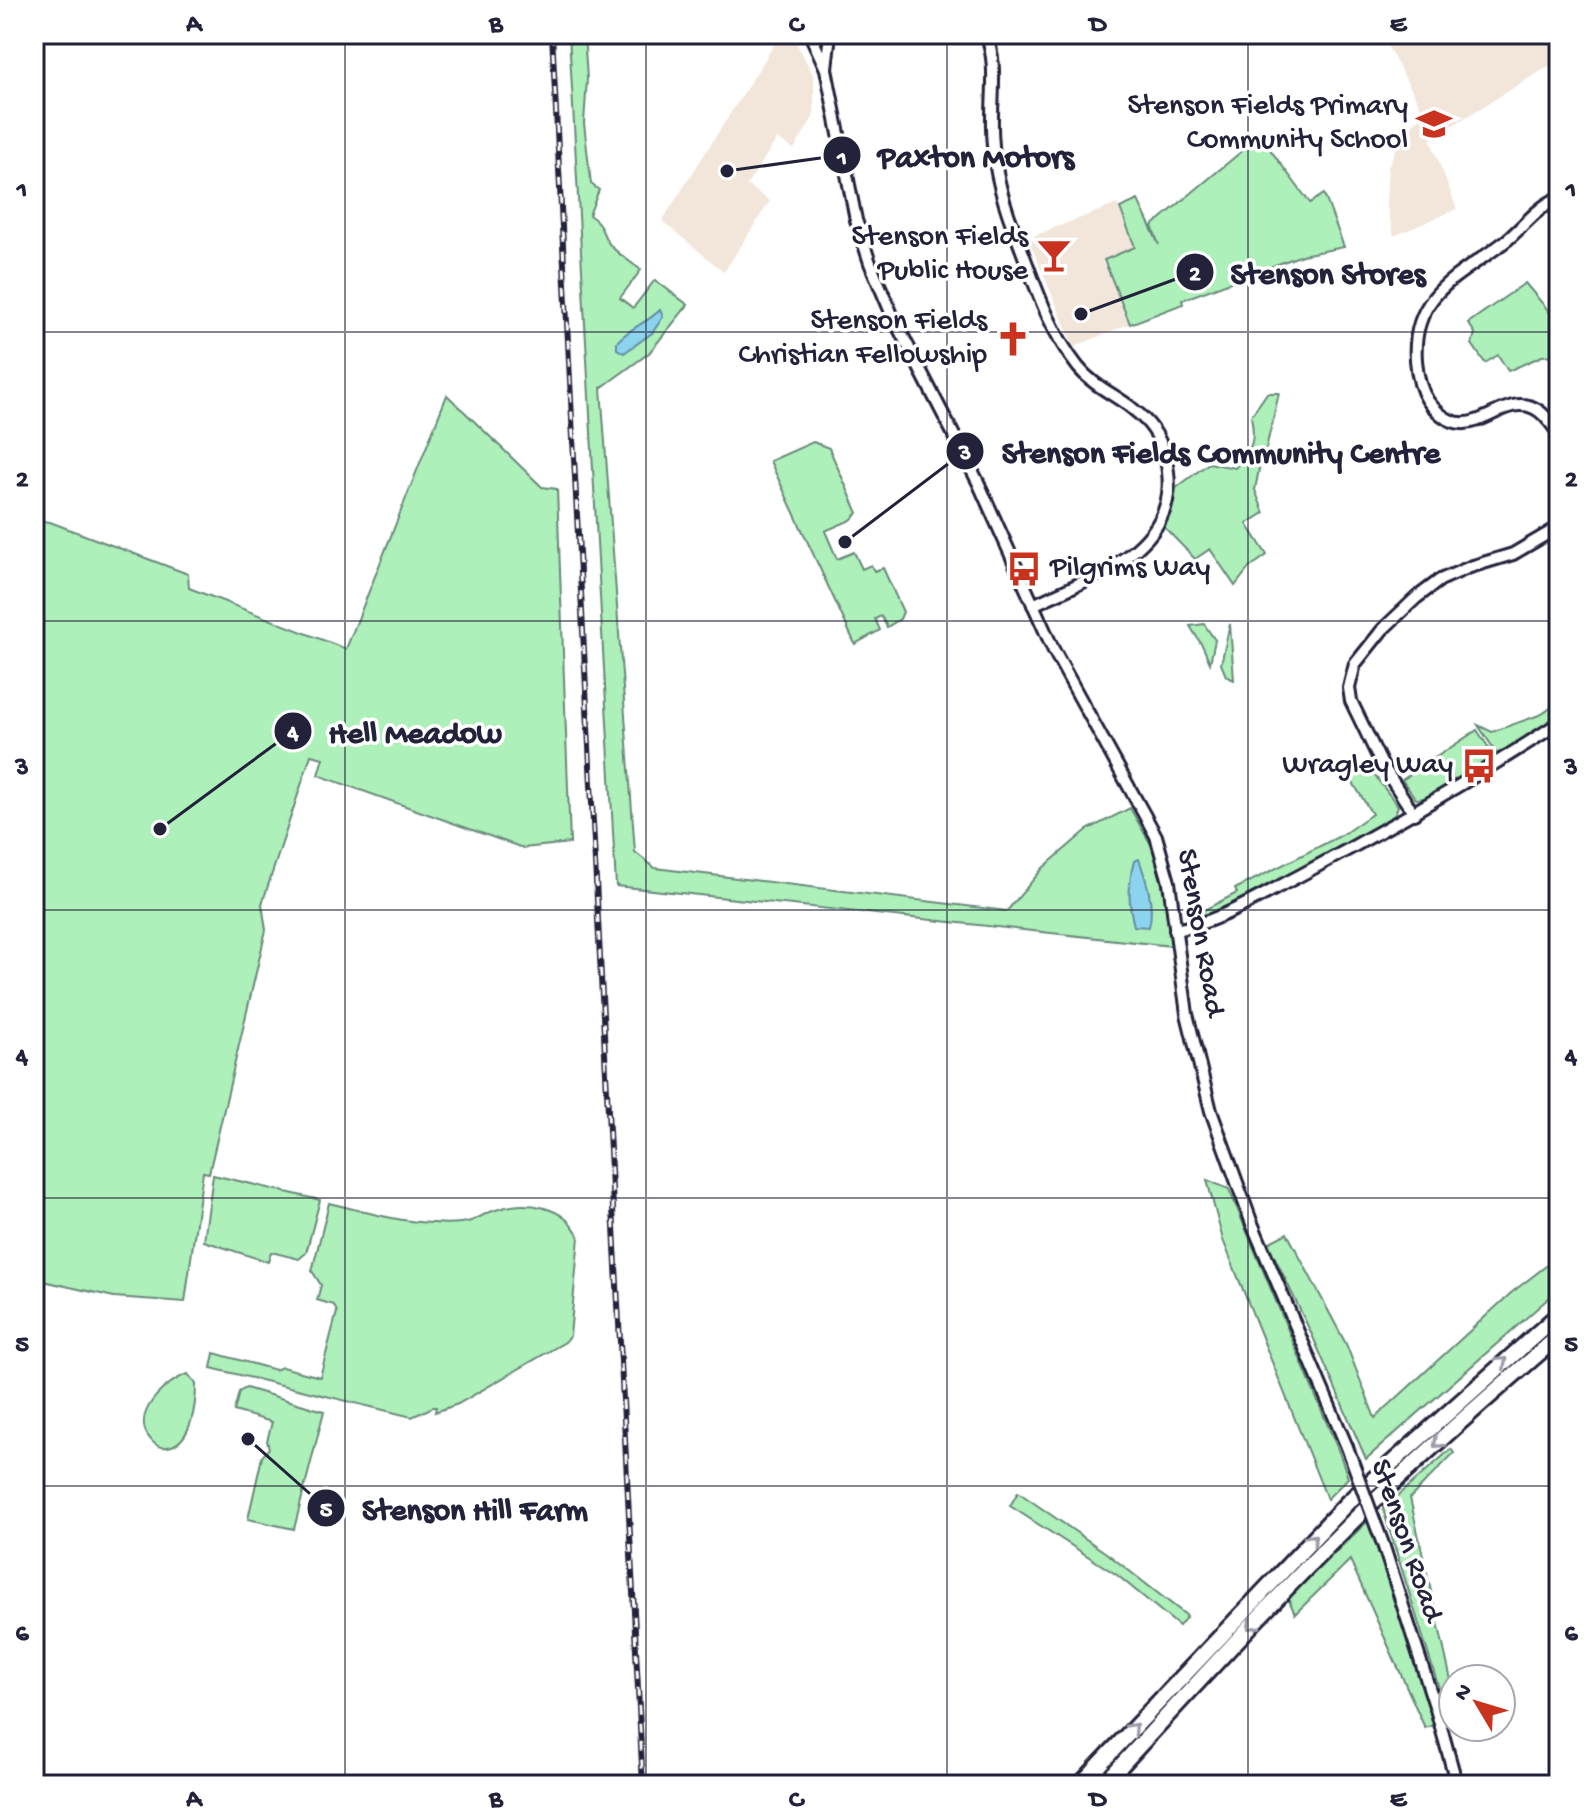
<svg xmlns="http://www.w3.org/2000/svg" width="1593" height="1819" font-family="'Gochi Hand',sans-serif">
<style>
.built{fill:#f2e6da}
.green{fill:#aef0b9;stroke:#68897a;stroke-width:2}
.water{fill:#8cd3ed;stroke:#628ca6;stroke-width:2}
.lines{fill:none;stroke-linecap:round;stroke-linejoin:round}
.minor-casing{stroke:#22223b;stroke-width:16}
.highway-casing{stroke:#22223b;stroke-width:20}
.minor{stroke:#fff;stroke-width:10}
.highway{stroke:#fff;stroke-width:14}
.rail-casing{stroke:#22223b;stroke-width:6}
.rail{stroke:#fff;stroke-width:3;stroke-dasharray:9;stroke-linecap:butt}
.minor-bridge-casing{stroke:#22223b;stroke-width:16;stroke-linecap:butt}
.minor-bridge{stroke:#fff;stroke-width:10}
.oneway{stroke:#9c9ca7}
.grid{fill:none;stroke:#22223b;stroke-width:2;stroke-opacity:0.55}
.labels{text-anchor:middle;dominant-baseline:central;stroke-width:7;stroke-linejoin:round;paint-order:stroke}
.poi-label{font-size:30px;fill:#22223b;stroke:#fff;text-anchor:end}
.street-label{font-size:30px;fill:#22223b;stroke:#fff}
.leader{fill:none;stroke:#22223b;stroke-width:3}
.callout-dot{fill:#22223b;stroke:#fff;stroke-width:3}
.mark-label{font-size:24px;text-anchor:middle;font-weight:bold;fill:#fff}
.callout-label{font-size:32px;text-anchor:middle;font-weight:bold;fill:#22223b;stroke:#fff;stroke-width:7;stroke-linejoin:round;paint-order:stroke}
.neatline{fill:none;stroke:#22223b;stroke-width:3}
.grid-label{font-size:26px;text-anchor:middle;font-weight:bold;fill:#22223b}
</style>
<rect width="100%" height="100%" fill="#fff"/>
<filter id="ink" filterUnits="userSpaceOnUse"><feTurbulence type="fractalNoise" baseFrequency=".0125" numOctaves="2"/><feDisplacementMap in="SourceGraphic" scale="16" xChannelSelector="R" yChannelSelector="G"/><feConvolveMatrix kernelMatrix="1 2 1 2 8 2 1 2 1" color-interpolation-filters="sRGB"/></filter>
<g filter="url(#ink)">
<!-- built -->
<g class="built">
<path d="M 781,34 L 792,34 L 814,77 L 814,116 L 794,149 L 777,139 L 747,185 L 770,201 L 724,272 L 662,221 Z"/>
<path d="M 1381,34 L 1559,34 L 1559,60 L 1430,139 L 1457,209 L 1394,236 L 1386,202 L 1388,167 L 1401,137 L 1424,113 Z"/>
<path d="M 1117,204 L 1135,247 L 1102,260 L 1129,324 L 1074,347 L 1028,238 Z"/>
</g>
<!-- green -->
<g class="green">
<path d="M 569,34 L 584,34 L 587,79 L 584,123 L 591,184 L 599,190 L 589,215 C 606,226 599,232 610,245 C 619,255 631,262 641,270 L 620,298 L 633,308 L 655,280 L 688,305 L 649,353 L 601,388 L 635,852 L 655,868 L 1007,911 L 1043,868 L 1087,830 L 1130,808 L 1153,848 L 1166,901 L 1172,946 L 616,886 Z"/>
<path d="M 1260,136 L 1310,203 L 1324,194 L 1344,247 L 1302,255 L 1182,300 L 1183,304 L 1130,324 L 1104,260 L 1135,247 L 1120,208 L 1138,200 L 1159,245 L 1152,226 Z"/>
<path d="M 1525,283 L 1559,323 L 1559,355 L 1542,356 L 1508,371 L 1498,355 L 1485,363 L 1472,344 L 1475,333 L 1468,323 Z"/>
<path d="M 1267,393 L 1279,393 L 1265,453 L 1262,453 L 1255,490 L 1264,513 L 1247,524 L 1267,555 L 1249,568 L 1235,586 L 1210,549 L 1195,559 L 1164,527 L 1176,488 L 1209,463 L 1235,468 C 1252,448 1256,442 1251,416 Z"/>
<path d="M 447,395 L 542,487 L 557,489 L 570,843 L 523,848 L 318,775 L 323,758 L 311,755 L 262,904 L 266,930 L 209,1173 L 203,1172 L 185,1302 L 114,1297 L 34,1279 L 34,520 L 50,522 L 188,574 L 189,588 L 346,649 Z"/>
<path d="M 813,442 L 829,448 L 858,513 L 851,520 L 825,531 L 837,559 L 854,552 L 862,569 L 871,565 L 874,571 L 883,568 L 903,612 L 900,619 L 887,627 L 881,616 L 875,619 L 880,630 L 855,644 L 770,461 Z"/>
<path d="M 1204,624 L 1215,640 L 1210,663 L 1203,647 L 1190,626 Z"/>
<path d="M 1230,624 L 1234,680 L 1226,676 L 1221,664 Z"/>
<path d="M 1559,702 L 1559,717 L 1498,755 L 1478,725 L 1492,732 L 1542,714 Z"/>
<path d="M 1477,730 L 1495,757 L 1427,798 L 1416,799 L 1402,780 Z"/>
<path d="M 1360,772 L 1375,776 L 1398,806 L 1394,817 L 1240,901 L 1202,918 L 1200,912 L 1237,893 L 1235,889 L 1342,835 L 1372,814 L 1349,776 Z"/>
<path d="M 213,1175 L 320,1200 L 306,1253 L 299,1259 L 271,1252 L 268,1262 L 204,1241 Z"/>
<path d="M 1207,1180 L 1229,1189 L 1339,1452 L 1348,1478 L 1327,1499 L 1223,1240 Z"/>
<path d="M 329,1203 C 363,1211 398,1222 433,1223 C 445,1224 460,1224 471,1221 C 479,1218 486,1213 493,1211 C 525,1199 565,1205 579,1237 L 570,1336 L 565,1342 L 458,1404 L 435,1412 L 436,1407 L 433,1407 L 412,1417 L 211,1368 L 214,1353 L 275,1370 L 282,1367 L 320,1377 L 337,1312 L 334,1305 L 317,1300 L 321,1285 L 312,1271 Z"/>
<path d="M 1287,1233 L 1346,1344 L 1375,1418 L 1511,1293 L 1559,1256 L 1559,1289 L 1366,1459 L 1313,1337 L 1268,1243 Z"/>
<path d="M 188,1374 L 196,1384 C 196,1404 192,1444 167,1447 C 161,1448 155,1445 151,1440 C 128,1415 166,1381 188,1374 Z"/>
<path d="M 246,1388 L 324,1411 L 294,1529 L 248,1519 L 262,1457 L 269,1448 L 267,1441 L 272,1422 L 234,1411 L 239,1392 Z"/>
<path d="M 1451,1449 L 1454,1453 L 1410,1498 L 1453,1689 L 1453,1710 L 1447,1714 L 1383,1509 Z"/>
<path d="M 1018,1492 L 1109,1555 L 1187,1616 L 1179,1626 L 1117,1575 L 1010,1506 Z"/>
<path d="M 1368,1521 L 1436,1724 L 1425,1728 L 1350,1560 L 1295,1614 L 1288,1598 Z"/>
</g>
<!-- water -->
<g class="water">
<path d="M 660,310 L 663,317 L 652,333 L 624,353 L 617,349 L 617,342 C 629,328 647,323 660,310 Z"/>
<path d="M 1139,859 C 1146,879 1155,905 1149,927 L 1134,926 C 1128,904 1128,883 1134,861 Z"/>
</g>
<g class="lines">
<!-- minor casing -->
<g class="minor-casing">
<g id="minor">
<path d="M 810,34 L 826,69 L 856,220 L 870,263 L 893,317 L 978,482 L 1054,651 L 1156,836 L 1169,882 L 1187,1014 L 1211,1111 L 1251,1221 L 1347,1447"/>
<path d="M 986,34 C 997,62 992,88 992,118 C 991,156 1000,194 1014,230 C 1032,275 1047,328 1078,367 C 1097,391 1125,397 1148,423 C 1160,437 1166,453 1168,472 C 1178,550 1089,578 1033,605"/>
<path d="M 826,68 L 830,34"/>
<path d="M 1559,198 C 1537,207 1524,226 1507,240 C 1462,275 1411,292 1416,360 C 1417,374 1420,389 1428,401 C 1469,455 1498,391 1534,408 C 1545,413 1552,425 1559,434"/>
<path d="M 1414,814 L 1382,765 L 1351,701 L 1349,688 L 1355,664 L 1383,629 L 1416,598 L 1440,580 L 1470,567 L 1513,554 L 1559,527"/>
<path d="M 1175,930 C 1218,923 1260,896 1299,876 C 1388,829 1474,778 1559,723"/>
<path d="M 1383,1544 L 1436,1709 L 1457,1785"/>
</g>
</g>
<!-- highway casing -->
<g class="highway-casing">
<g id="highway">
<path d="M 1080,1785 L 1347,1503 L 1559,1314"/>
<path d="M 1103,1785 C 1186,1695 1268,1605 1355,1519 C 1421,1456 1490,1395 1559,1336"/>
</g>
</g>
<!-- minor -->
<use href="#minor" class="minor"/>
<!-- highway -->
<use href="#highway" class="highway"/>
<!-- rail casing -->
<g class="rail-casing">
<path id="rail" d="M 552,34 L 643,1785"/>
</g>
<!-- rail -->
<use href="#rail" class="rail"/>
<!-- minor-bridge casing -->
<g class="minor-bridge-casing">
<path id="minor-bridge" d="M 1347,1447 L 1383,1544"/>
</g>
<!-- minor-bridge -->
<use href="#minor-bridge" class="minor-bridge"/>
</g>
<!-- one-way arrows -->
<defs><path id="oneway-chevron" d="M-2-3.5L2.5 0L-2 3.5" fill="none" stroke-width="1.6" stroke-linecap="round" stroke-linejoin="round" transform="scale(2)"/></defs>
<g class="oneway">
<use href="#oneway-chevron" transform="translate(1502 1362) rotate(-42)"/>
<use href="#oneway-chevron" transform="translate(1438 1443) rotate(137)"/>
<use href="#oneway-chevron" transform="translate(1312 1539) rotate(-46)"/>
<use href="#oneway-chevron" transform="translate(1252 1625) rotate(135)"/>
<use href="#oneway-chevron" transform="translate(1133 1728) rotate(-47)"/>
</g>
</g>
<!-- grid -->
<path class="grid" d="M 345,34 L 345,1785M 646,34 L 646,1785M 947,34 L 947,1785M 1248,34 L 1248,1785M 34,332 L 1559,332M 34,621 L 1559,621M 34,910 L 1559,910M 34,1198 L 1559,1198M 34,1486 L 1559,1486"/>
<!-- icons -->
<defs>
<g id="school-bare" transform="scale(2.76)"><path d="M0-5L7-2L0 1L-7-2ZM-4 1L0 2.5L4 1V4Q0 6-4 4Z" fill="#c8321e" stroke="#fff" stroke-width="2.5" paint-order="stroke"/></g>
<g id="bar-bare" transform="scale(2.76)"><path d="M-6-5H6L.8 .8V4.5H3.5V6h-7V4.5H-.8V.8Z" fill="#c8321e" stroke="#fff" stroke-width="2.5" paint-order="stroke"/></g>
<g id="church-bare" transform="scale(2.76)"><path d="M-1.2-6h2.4v3.5h3.3v2.4h-3.3V6h-2.4V-.1h-3.3v-2.4h3.3Z" fill="#c8321e" stroke="#fff" stroke-width="2.5" paint-order="stroke"/></g>
<g id="bus-bare" transform="scale(2.76)"><path d="M-5-6H5V4H4V6H2V4H-2V6H-4V4H-5ZM-3.5-4V0h7V-4ZM-3.5 1.2v1.5H-2V1.2ZM2 1.2v1.5H3.5V1.2Z" fill="#c8321e" stroke="#fff" stroke-width="2.5" paint-order="stroke"/></g>
</defs>
<g fill-rule="evenodd">
<use href="#school-bare" x="1434" y="124"/>
<use href="#bar-bare" x="1054" y="255"/>
<use href="#church-bare" x="1013" y="339"/>
<use href="#bus-bare" x="1024" y="569"/>
<use href="#bus-bare" x="1479" y="766"/>
</g>
<g class="labels">
<!-- poi labels -->
<g class="poi-label">
<text x="1408" y="107">Stenson Fields Primary<tspan x="1408" dy="34">Community School</tspan></text>
<text x="1028" y="238">Stenson Fields<tspan x="1028" dy="34">Public House</tspan></text>
<text x="987" y="322">Stenson Fields<tspan x="987" dy="34">Christian Fellowship</tspan></text>
<text x="1050" y="569" text-anchor="start">Pilgrims Way</text>
<text x="1453" y="766">Wragley Way</text>
</g>
<!-- street labels -->
<g class="street-label">
<text transform="translate(1199 933) rotate(80)">Stenson Road</text>
<text transform="translate(1405 1541) rotate(71)">Stenson Road</text>
</g>
</g>
<!-- callouts -->
<path class="leader" d="M727 171L842 155M1081 314L1195 272M845 542L965 451M160 829L293 731M248 1439L326 1508"/>
<g class="callout-dot">
<circle cx="727" cy="171" r="8"/>
<circle cx="1081" cy="314" r="8"/>
<circle cx="845" cy="542" r="8"/>
<circle cx="160" cy="829" r="8"/>
<circle cx="248" cy="1439" r="8"/>
<circle cx="842" cy="155" r="20"/>
<circle cx="1195" cy="272" r="20"/>
<circle cx="965" cy="451" r="20"/>
<circle cx="293" cy="731" r="20"/>
<circle cx="326" cy="1508" r="20"/>
</g>
<g class="mark-label">
<text x="842" y="164">1</text>
<text x="1195" y="280">2</text>
<text x="965" y="459">3</text>
<text x="293" y="739">4</text>
<text x="326" y="1516">5</text>
</g>
<g class="callout-label">
<text x="976" y="166">Paxton Motors</text>
<text x="1328" y="283">Stenson Stores</text>
<text x="1221" y="462">Stenson Fields Community Centre</text>
<text x="415" y="742">Hell Meadow</text>
<text x="475" y="1519">Stenson Hill Farm</text>
</g>
<!-- margin -->
<rect width="1593" height="1819" fill="none" stroke="#fff" stroke-width="88"/>
<!-- north arrow -->
<g transform="translate(1477 1703) rotate(308)"><circle r="38" fill="#ffffff" stroke="#a7a7b1" stroke-width="2"/>
<path d="M0-6L14 30L0 20L-14 30Z" fill="#c8321e"/>
<text y="-12" font-size="22" font-weight="bold" text-anchor="middle" fill="#22223b">N</text>
</g>
<rect x="44" y="44" width="1505" height="1731" class="neatline"/>
<g class="grid-label">
<text x="194" y="31">A</text>
<text x="496" y="31">B</text>
<text x="796" y="31">C</text>
<text x="1098" y="31">D</text>
<text x="1398" y="31">E</text>
<text x="22" y="197">1</text>
<text x="1571" y="197">1</text>
<text x="22" y="486">2</text>
<text x="1571" y="486">2</text>
<text x="22" y="774">3</text>
<text x="1571" y="774">3</text>
<text x="22" y="1063">4</text>
<text x="1571" y="1063">4</text>
<text x="22" y="1351">5</text>
<text x="1571" y="1351">5</text>
<text x="22" y="1640">6</text>
<text x="1571" y="1640">6</text>
<text x="194" y="1806">A</text>
<text x="496" y="1806">B</text>
<text x="796" y="1806">C</text>
<text x="1098" y="1806">D</text>
<text x="1398" y="1806">E</text>
</g>
</svg>
